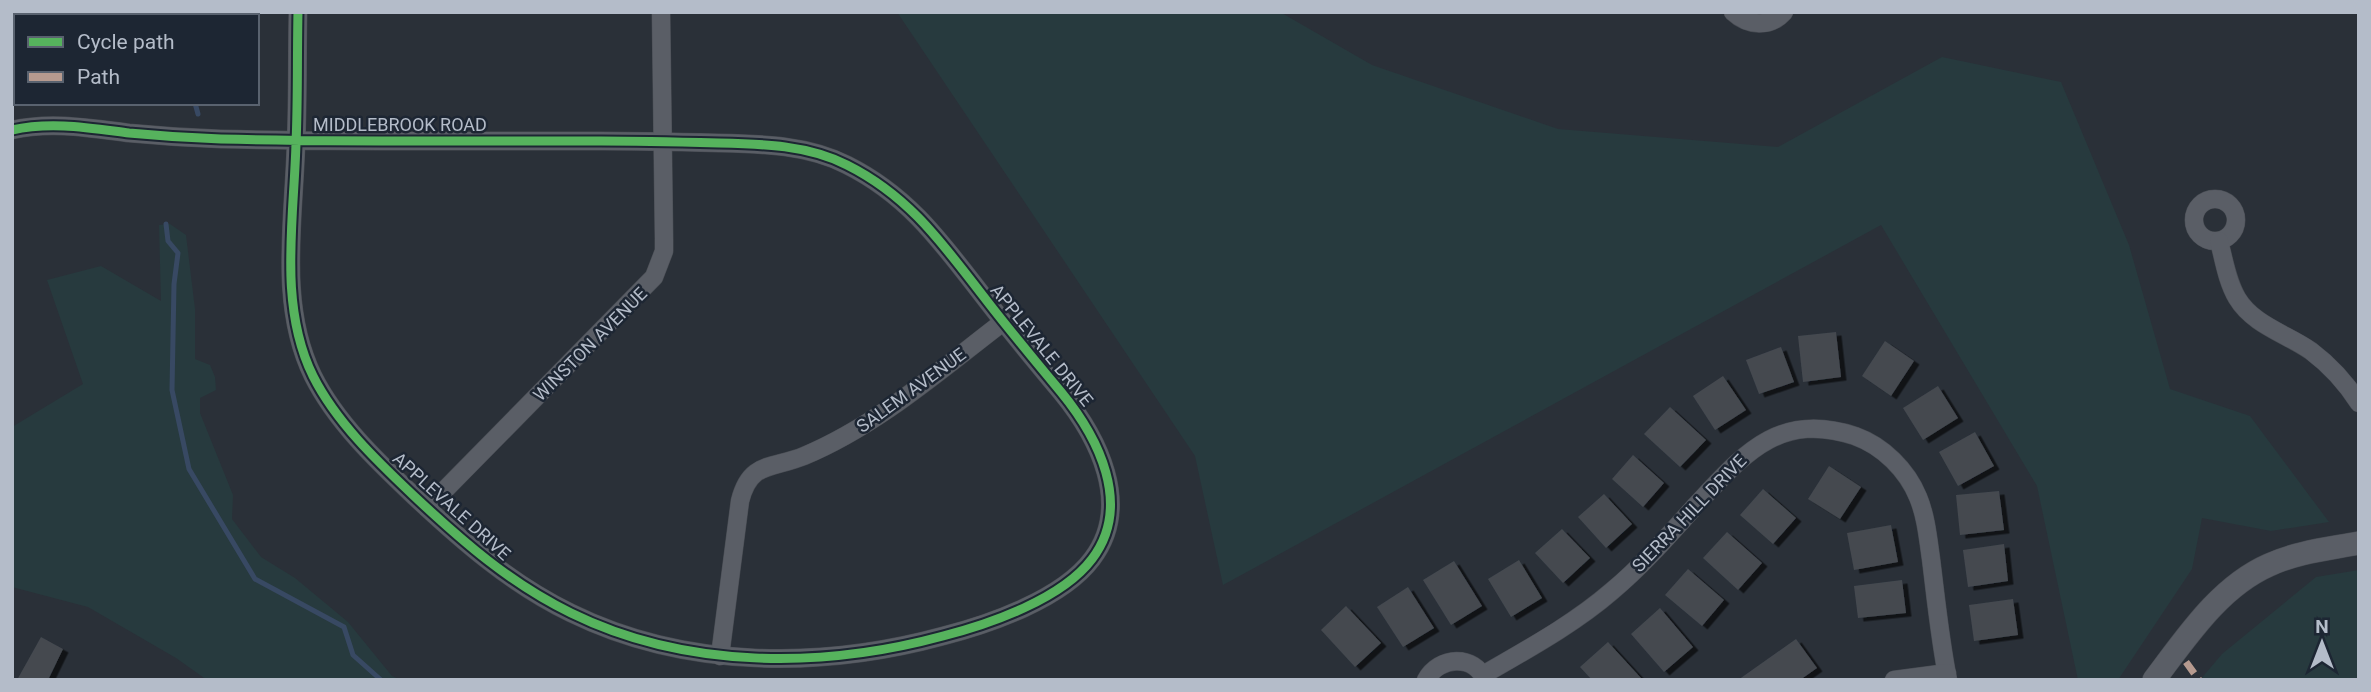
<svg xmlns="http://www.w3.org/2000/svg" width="2371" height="692" font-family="Roboto,sans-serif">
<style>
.green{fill:#273a3e}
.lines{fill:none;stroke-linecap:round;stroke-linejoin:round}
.stream{stroke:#384963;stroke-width:5}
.building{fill:#444950;filter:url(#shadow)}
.minor-casing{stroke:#484c53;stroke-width:19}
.tertiary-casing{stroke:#484c53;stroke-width:24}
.minor{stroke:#5a5e66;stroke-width:18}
.tertiary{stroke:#5a5e66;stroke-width:23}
.quiet{stroke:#b69a8f;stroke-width:7;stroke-dasharray:14 7;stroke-linecap:butt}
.cycleway-casing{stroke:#1d2633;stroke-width:13}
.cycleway{stroke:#56b35d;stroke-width:9}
.labels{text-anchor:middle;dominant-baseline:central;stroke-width:5;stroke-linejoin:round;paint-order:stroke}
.street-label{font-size:18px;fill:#b4bcc9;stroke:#1d2633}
</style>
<defs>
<filter id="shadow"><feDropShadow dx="5.5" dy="3.5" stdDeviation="0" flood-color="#0009"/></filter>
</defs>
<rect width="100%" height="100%" fill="#2a3038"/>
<!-- green -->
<g class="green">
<path d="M 897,12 L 1280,12 L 1372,65 L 1558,129 L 1778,147 L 1942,57 L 2061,82 L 2129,245 L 2170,389 L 2250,416 L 2329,522 L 2271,531 L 2202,518 L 2192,569 L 2118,680 L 2078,680 L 2037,486 L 1881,225 L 1223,585 L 1195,456 Z"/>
<path d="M 170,224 L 186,235 L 195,309 L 195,359 L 210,365 L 215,377 L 216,390 L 200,398 L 200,413 L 233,495 L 232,519 L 261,557 L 295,578 L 348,622 L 392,676 L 401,680 L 207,680 L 176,658 L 88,607 L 12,587 L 12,427 L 83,384 L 47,280 L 101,266 L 161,301 L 159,225 Z"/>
<path d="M 2359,570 L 2359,680 L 2200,680 L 2222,654 L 2316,577 Z"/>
</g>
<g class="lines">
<!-- stream -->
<g class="stream">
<path d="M 179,12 L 179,16"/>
<path d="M 195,103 L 198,114"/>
<path d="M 166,224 L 168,241 L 178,253 L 174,284 L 172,390 L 189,469 L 255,579 L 344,627 L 353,655 L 381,680"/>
</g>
</g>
<!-- building -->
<g class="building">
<path d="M 1836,332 L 1841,377 L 1803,382 L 1798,336 Z"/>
<path d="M 1885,341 L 1914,361 L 1891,396 L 1862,376 Z"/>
<path d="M 1781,347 L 1794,382 L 1759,394 L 1746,360 Z"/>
<path d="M 1723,376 L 1746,410 L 1715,430 L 1693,396 Z"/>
<path d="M 1938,386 L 1958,418 L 1923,440 L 1903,408 Z"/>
<path d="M 1670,407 L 1706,440 L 1680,467 L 1644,434 Z"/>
<path d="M 1975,432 L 1994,466 L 1958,486 L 1939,452 Z"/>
<path d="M 1633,455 L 1664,483 L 1643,507 L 1612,479 Z"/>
<path d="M 1829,466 L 1861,487 L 1840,519 L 1808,499 Z"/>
<path d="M 1763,489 L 1796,518 L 1773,544 L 1740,515 Z"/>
<path d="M 1999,491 L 2004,530 L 1960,535 L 1956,495 Z"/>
<path d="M 1604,494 L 1632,524 L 1606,548 L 1578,517 Z"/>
<path d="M 1891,525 L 1898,562 L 1854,570 L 1847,533 Z"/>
<path d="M 1562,529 L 1590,558 L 1563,583 L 1535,553 Z"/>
<path d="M 1727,532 L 1762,563 L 1738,590 L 1703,558 Z"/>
<path d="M 2004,544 L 2008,581 L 1968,587 L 1963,550 Z"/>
<path d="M 1519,560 L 1542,598 L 1511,617 L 1488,579 Z"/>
<path d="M 1454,561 L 1482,606 L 1451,625 L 1423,580 Z"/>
<path d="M 1688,569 L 1724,600 L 1702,626 L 1665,595 Z"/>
<path d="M 1902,580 L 1906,613 L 1858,618 L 1854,586 Z"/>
<path d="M 1408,587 L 1434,628 L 1403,647 L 1377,607 Z"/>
<path d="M 2013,599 L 2018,635 L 1974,641 L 1969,605 Z"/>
<path d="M 1346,606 L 1381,643 L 1355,667 L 1321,630 Z"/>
<path d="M 1660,608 L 1693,647 L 1664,672 L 1631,634 Z"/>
<path d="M 41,637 L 63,649 L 48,680 L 17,680 Z"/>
<path d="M 1796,639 L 1817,668 L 1800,680 L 1738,680 Z"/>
<path d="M 1608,642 L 1641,678 L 1638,680 L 1592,680 L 1580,667 Z"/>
</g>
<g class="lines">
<!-- minor casing -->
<g class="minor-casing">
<g id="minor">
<path d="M 1733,12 C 1748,26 1770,28 1784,12"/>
<path d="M 12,130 C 51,121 90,128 129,133 C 160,136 191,138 221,139 C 348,142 475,141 601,141 C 641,141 680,142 719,143 C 763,144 808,145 847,165 C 911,197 944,246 987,301 C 1011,332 1036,362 1061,392 C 1098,437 1133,505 1092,559 C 1062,599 990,624 943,636 C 822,669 685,669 571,613 C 511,584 462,541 414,496 C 377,461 336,422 313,376 C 278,305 294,220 296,143 C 298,100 297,56 298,12"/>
<circle cx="2215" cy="220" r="21"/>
<path d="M 2219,241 C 2224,260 2227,281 2237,298 C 2253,325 2287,334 2311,351 C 2331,366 2346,383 2359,403"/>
<path d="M 427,508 L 654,277 L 664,251 L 664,239 L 661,12"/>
<path d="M 720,656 L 740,501 C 750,461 772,469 804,456 C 878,425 940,370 1003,322"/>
<path d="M 1483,675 C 1526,650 1574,624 1612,591 C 1643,565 1670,534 1697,504 C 1744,454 1779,411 1855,436 C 1883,446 1907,470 1918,497 C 1926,516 1928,538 1931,559 C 1936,599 1940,640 1948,680"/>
<path d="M 1426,680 C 1439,656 1474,654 1485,680"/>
<path d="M 1894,680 L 1947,673"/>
</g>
</g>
<!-- tertiary casing -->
<g class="tertiary-casing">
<path id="tertiary" d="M 2154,680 C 2186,638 2219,587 2269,565 C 2297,552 2328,549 2359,543"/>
</g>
<!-- minor -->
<use href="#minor" class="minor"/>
<!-- tertiary -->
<use href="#tertiary" class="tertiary"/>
<!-- quiet -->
<path class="quiet" d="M 2186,662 L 2199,680"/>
<!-- cycleway casing -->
<g class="cycleway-casing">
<path id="cycleway" d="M 12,130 C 51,121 90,128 129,133 C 160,136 191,138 221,139 C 348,142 475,141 601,141 C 641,141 680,142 719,143 C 763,144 808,145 847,165 C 911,197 944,246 987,301 C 1011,332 1036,362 1061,392 C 1098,437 1133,505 1092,559 C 1062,599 990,624 943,636 C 822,669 685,669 571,613 C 511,584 462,541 414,496 C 377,461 336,422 313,376 C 278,305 294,220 296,143 C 298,100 297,56 298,12"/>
</g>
<!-- cycleway -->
<use href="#cycleway" class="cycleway"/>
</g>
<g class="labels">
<!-- street labels -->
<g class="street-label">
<text x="400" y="124">MIDDLEBROOK ROAD</text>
<text transform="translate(590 344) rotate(-45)">WINSTON AVENUE</text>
<text transform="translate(1042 345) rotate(51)">APPLEVALE DRIVE</text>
<text transform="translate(911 390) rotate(-36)">SALEM AVENUE</text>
<text transform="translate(452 506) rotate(42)">APPLEVALE DRIVE</text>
<text transform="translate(1689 513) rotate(-46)">SIERRA HILL DRIVE</text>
</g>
</g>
<!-- border -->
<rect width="2371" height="692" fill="none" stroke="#b4bcc9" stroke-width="28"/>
<!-- legend -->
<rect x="14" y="14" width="245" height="91" fill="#1d2633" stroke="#59626f" stroke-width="2"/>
<rect x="28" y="37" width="35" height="10" fill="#56b35d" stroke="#59626f" stroke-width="2"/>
<text x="77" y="49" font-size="21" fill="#b4bcc9">Cycle path</text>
<rect x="28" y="72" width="35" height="10" fill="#b69a8f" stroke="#59626f" stroke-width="2"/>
<text x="77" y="84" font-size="21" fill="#b4bcc9">Path</text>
<!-- north arrow -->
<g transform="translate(2322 643)" stroke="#1d2633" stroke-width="5" paint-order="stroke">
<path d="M0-5L12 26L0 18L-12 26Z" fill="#b4bcc9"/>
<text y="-10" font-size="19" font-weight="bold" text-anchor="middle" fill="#b4bcc9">N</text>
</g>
</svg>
